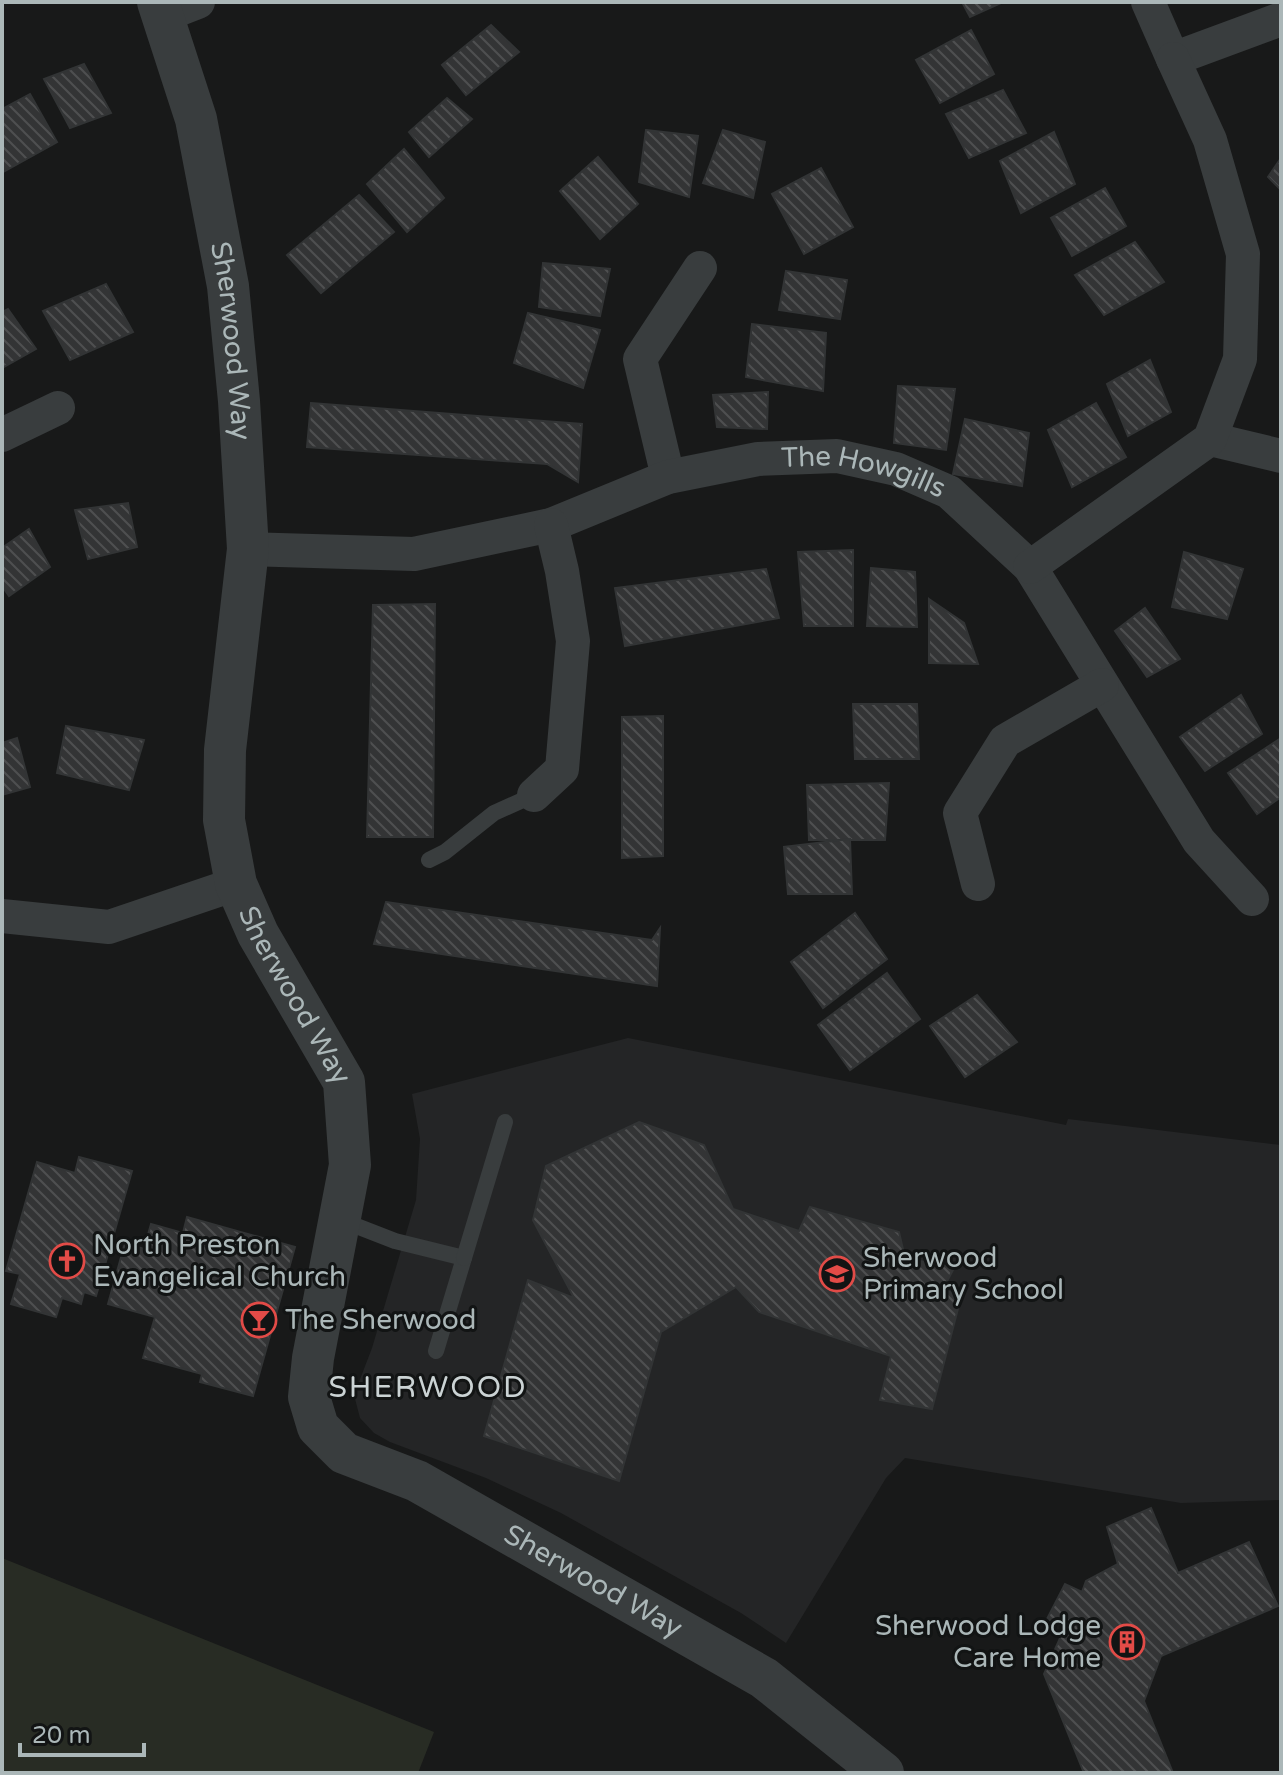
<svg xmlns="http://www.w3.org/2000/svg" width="1283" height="1775" font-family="'Varela Round',sans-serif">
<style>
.built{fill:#242526}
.green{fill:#282c24}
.building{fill:url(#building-back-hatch);stroke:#323435;stroke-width:2}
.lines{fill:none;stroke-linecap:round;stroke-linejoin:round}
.service{stroke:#393d3e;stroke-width:16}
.minor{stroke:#393d3e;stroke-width:34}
.tertiary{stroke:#393d3e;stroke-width:42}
.labels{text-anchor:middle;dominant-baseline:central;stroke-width:6;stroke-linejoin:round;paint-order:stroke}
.street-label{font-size:28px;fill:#abb7b8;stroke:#121414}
.poi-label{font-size:28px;fill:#abb7b8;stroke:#121414;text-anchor:start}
.neighbourhood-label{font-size:30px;letter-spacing:2px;fill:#cbd3d4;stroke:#121414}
</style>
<defs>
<pattern id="building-back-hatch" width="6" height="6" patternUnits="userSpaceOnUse" patternTransform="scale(2)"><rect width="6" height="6" fill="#333435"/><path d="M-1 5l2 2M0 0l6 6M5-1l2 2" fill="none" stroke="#4e4f50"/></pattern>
</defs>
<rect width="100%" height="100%" fill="#181919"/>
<!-- built -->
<path class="built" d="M 628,1038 L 1066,1125 L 1068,1119 L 1281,1145 L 1281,1500 L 1181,1503 L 905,1458 L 886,1478 L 786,1643 L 741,1613 L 561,1513 L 486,1478 L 390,1442 L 374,1433 L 360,1418 L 354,1395 L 372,1348 L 416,1200 L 420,1139 L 412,1094 Z"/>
<!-- green -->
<path class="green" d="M 2,1558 L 434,1732 L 418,1773 L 2,1773 Z"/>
<!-- building -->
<g class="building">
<path d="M 962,2 L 1003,2 L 970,17 Z"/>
<path d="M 491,25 L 519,52 L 466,95 L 442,65 Z"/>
<path d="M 971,30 L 994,74 L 940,103 L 916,60 Z"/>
<path d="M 84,64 L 111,113 L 70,128 L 44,79 Z"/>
<path d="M 1003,90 L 1026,133 L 969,158 L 946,114 Z"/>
<path d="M 30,94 L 57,142 L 3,172 L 2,109 Z"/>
<path d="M 447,98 L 472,119 L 429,157 L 409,132 Z"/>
<path d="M 646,130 L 698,136 L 689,197 L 639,182 Z"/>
<path d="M 723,130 L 765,142 L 753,198 L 703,183 Z"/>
<path d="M 1054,132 L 1075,184 L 1021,213 L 1000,161 Z"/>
<path d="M 404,149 L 444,198 L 407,232 L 367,184 Z"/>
<path d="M 598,157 L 638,204 L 600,239 L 560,191 Z"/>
<path d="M 1281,158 L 1281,190 L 1268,177 Z"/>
<path d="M 821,168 L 853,227 L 804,254 L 772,194 Z"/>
<path d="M 1105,188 L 1126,226 L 1072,256 L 1051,218 Z"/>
<path d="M 359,195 L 394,232 L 321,293 L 287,255 Z"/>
<path d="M 1135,242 L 1164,282 L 1104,315 L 1075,275 Z"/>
<path d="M 543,263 L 610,269 L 600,316 L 539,307 Z"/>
<path d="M 786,271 L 847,280 L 840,319 L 779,310 Z"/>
<path d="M 106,284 L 133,332 L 70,360 L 43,311 Z"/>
<path d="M 8,309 L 36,349 L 2,368 L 2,312 Z"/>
<path d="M 528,313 L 600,330 L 583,388 L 514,363 Z"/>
<path d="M 752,324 L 826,333 L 823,391 L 746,377 Z"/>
<path d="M 1150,360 L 1171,412 L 1128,436 L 1107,384 Z"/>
<path d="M 898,386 L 955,389 L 946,450 L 894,443 Z"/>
<path d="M 768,392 L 767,429 L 717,427 L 713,395 Z"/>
<path d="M 311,403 L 582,424 L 578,482 L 547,464 L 307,447 Z"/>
<path d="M 1096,403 L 1126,457 L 1072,487 L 1048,430 Z"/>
<path d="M 965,419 L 1029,433 L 1022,486 L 953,474 Z"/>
<path d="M 128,503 L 137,547 L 88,559 L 75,510 Z"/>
<path d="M 29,529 L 50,567 L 9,596 L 2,586 L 2,548 Z"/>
<path d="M 853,550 L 853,626 L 804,626 L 798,552 Z"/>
<path d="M 1184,552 L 1243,569 L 1227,619 L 1172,607 Z"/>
<path d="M 871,568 L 915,572 L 917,627 L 867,626 Z"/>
<path d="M 766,569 L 779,618 L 625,646 L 615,588 Z"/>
<path d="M 929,599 L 964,623 L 978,664 L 929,663 Z"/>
<path d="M 435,604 L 433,837 L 367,837 L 373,605 Z"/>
<path d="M 1145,608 L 1180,659 L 1147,677 L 1115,631 Z"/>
<path d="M 1241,695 L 1262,734 L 1205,771 L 1180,737 Z"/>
<path d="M 853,704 L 917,704 L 919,759 L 855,759 Z"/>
<path d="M 663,716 L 663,856 L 622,858 L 622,717 Z"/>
<path d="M 66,726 L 144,740 L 129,790 L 57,773 Z"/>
<path d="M 17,738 L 30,787 L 2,795 L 2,743 Z"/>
<path d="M 1281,738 L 1281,797 L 1257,814 L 1228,773 Z"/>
<path d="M 889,783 L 885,840 L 809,840 L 807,785 Z"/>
<path d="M 850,839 L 852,894 L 788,894 L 784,847 Z"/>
<path d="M 386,902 L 652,940 L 660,928 L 657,986 L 374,944 Z"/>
<path d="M 855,913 L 887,959 L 823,1008 L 791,962 Z"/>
<path d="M 887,973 L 920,1019 L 850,1070 L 818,1025 Z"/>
<path d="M 977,995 L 1017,1042 L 965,1077 L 930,1026 Z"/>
<path d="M 639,1122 L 704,1145 L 733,1209 L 799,1231 L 810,1207 L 899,1232 L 905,1258 L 954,1268 L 943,1289 L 961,1297 L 932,1409 L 880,1400 L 891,1356 L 759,1312 L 736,1287 L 661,1332 L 619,1481 L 484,1436 L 528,1280 L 574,1298 L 533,1220 L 546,1166 Z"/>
<path d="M 79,1157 L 132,1171 L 96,1296 L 84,1292 L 81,1304 L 62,1298 L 56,1317 L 11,1304 L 20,1274 L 6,1271 L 37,1162 L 75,1173 Z"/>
<path d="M 187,1217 L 295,1247 L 253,1396 L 200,1382 L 202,1374 L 143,1358 L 155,1317 L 108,1304 L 125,1243 L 144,1249 L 151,1224 L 183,1233 Z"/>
<path d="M 1151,1508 L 1178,1573 L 1249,1542 L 1278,1606 L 1161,1656 L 1144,1701 L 1173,1773 L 1084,1773 L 1044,1674 L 1065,1627 L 1047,1619 L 1065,1584 L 1082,1592 L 1086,1581 L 1118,1564 L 1107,1527 Z"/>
</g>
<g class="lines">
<!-- service -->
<g class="service">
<path d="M 429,860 L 445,852 L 494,813 L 534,795"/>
<path d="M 341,1220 L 395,1241 L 464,1258 L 436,1351"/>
<path d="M 464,1258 L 505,1122"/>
</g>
<!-- minor -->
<g class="minor">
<path d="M 1148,2 L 1173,59 L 1281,19"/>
<path d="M 162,16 L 198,2"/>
<path d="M 2,435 L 58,408"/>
<path d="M 1210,439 L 1281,456"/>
<path d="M 668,477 L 640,359 L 700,268"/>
<path id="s1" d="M 248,549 L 414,554 L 551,525 L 668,477 L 758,459 L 837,456 L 896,469 L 949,492 L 1030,567 L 1199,841 L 1252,899"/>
<path d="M 1030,567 L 1210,439 L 1240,359 L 1243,254 L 1210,140 L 1173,59"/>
<path d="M 534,795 L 562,769 L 573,641 L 562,571 L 551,525"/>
<path d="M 978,884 L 960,813 L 1005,741 L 1102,685"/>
<path d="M 2,916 L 109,927 L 236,884"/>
</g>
<!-- tertiary -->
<path class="tertiary" id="s2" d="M 158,2 L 196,119 L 228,286 L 239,401 L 248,549 L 225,750 L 224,820 L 236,884 L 258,934 L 344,1082 L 350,1165 L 313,1358 L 309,1397 L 318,1427 L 344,1453 L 417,1481 L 764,1678 L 883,1773"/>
</g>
<!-- icons -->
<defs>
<g id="church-ring" transform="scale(1.8)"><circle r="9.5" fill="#121414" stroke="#e24b47" stroke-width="1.5"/><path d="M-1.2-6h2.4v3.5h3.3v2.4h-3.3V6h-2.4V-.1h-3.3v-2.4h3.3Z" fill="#e24b47"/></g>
<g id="school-ring" transform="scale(1.8)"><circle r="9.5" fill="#121414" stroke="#e24b47" stroke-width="1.5"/><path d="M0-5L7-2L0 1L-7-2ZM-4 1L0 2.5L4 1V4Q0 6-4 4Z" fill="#e24b47"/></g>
<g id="bar-ring" transform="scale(1.8)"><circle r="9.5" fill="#121414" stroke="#e24b47" stroke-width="1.5"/><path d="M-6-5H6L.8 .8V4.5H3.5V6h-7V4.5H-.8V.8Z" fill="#e24b47"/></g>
<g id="building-ring" transform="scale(1.8)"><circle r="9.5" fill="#121414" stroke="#e24b47" stroke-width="1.5"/><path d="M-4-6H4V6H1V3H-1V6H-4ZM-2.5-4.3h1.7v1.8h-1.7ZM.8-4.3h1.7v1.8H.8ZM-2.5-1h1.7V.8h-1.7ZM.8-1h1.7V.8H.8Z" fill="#e24b47"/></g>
</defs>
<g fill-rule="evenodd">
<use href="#church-ring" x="67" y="1261"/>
<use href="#school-ring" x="837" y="1274"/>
<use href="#bar-ring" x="259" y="1320"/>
<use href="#building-ring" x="1127" y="1642"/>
</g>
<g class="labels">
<!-- street labels -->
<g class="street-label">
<text stroke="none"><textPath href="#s2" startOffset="348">Sherwood Way</textPath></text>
<text stroke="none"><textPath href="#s1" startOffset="632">The Howgills</textPath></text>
<text stroke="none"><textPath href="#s2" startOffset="1020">Sherwood Way</textPath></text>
<text stroke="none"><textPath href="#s2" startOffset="1788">Sherwood Way</textPath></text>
</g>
<!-- poi labels -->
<g class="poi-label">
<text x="93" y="1245">North Preston<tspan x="93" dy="32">Evangelical Church</tspan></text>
<text x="863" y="1258">Sherwood<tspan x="863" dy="32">Primary School</tspan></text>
<text x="285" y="1320">The Sherwood</text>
<text x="1101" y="1626" text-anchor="end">Sherwood Lodge<tspan x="1101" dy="32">Care Home</tspan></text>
</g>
<!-- neighbourhood labels -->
<g class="neighbourhood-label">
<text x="428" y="1387">SHERWOOD</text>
</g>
</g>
<!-- border -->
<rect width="1283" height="1775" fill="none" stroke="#abb7b8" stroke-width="8"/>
<!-- scale -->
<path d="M20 1743v12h124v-12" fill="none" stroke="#abb7b8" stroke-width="4"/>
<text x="32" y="1743" font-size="24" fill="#abb7b8" stroke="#121414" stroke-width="6" paint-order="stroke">20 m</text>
</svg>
